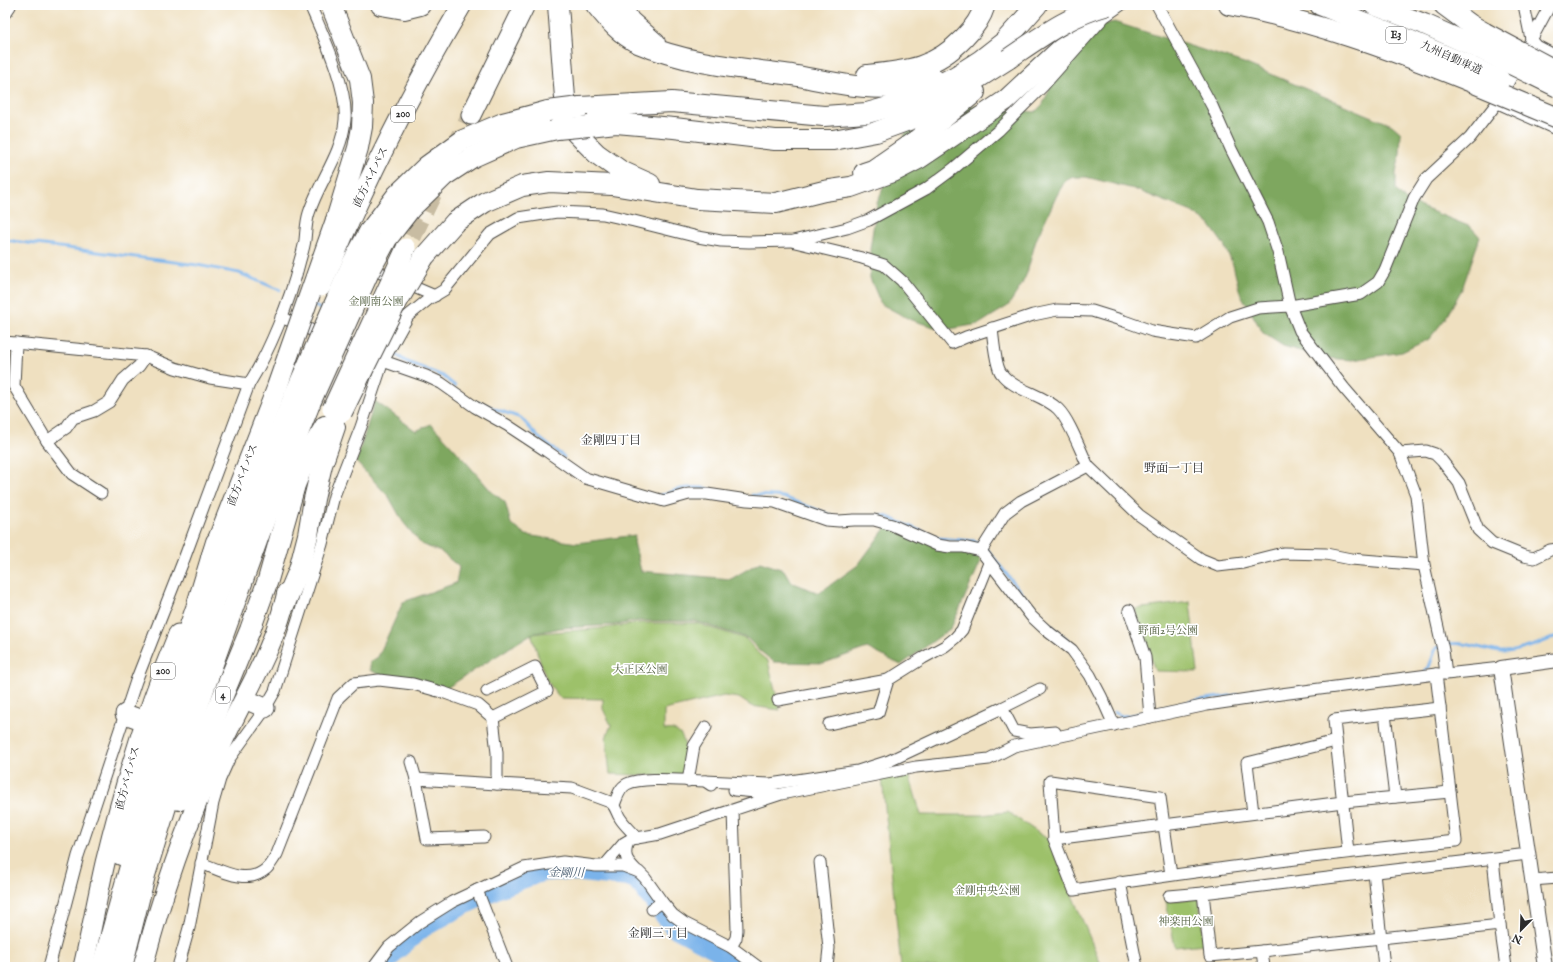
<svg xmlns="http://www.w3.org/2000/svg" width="1563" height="972" font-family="'IM FELL English','Noto Serif JP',serif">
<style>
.green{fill:#9dc16b;stroke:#64764b}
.forest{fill:#7ea75f;stroke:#546945}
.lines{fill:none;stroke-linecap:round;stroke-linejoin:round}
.stream{stroke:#7ab3ea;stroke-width:3}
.river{stroke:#7ab3ea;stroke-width:19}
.trunk-tunnel{stroke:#c8bca2;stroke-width:19;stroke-dasharray:19 10;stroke-linecap:butt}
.minor-casing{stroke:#484641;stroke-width:13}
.tertiary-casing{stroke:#484641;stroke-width:16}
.trunk-casing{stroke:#484641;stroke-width:21}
.motorway-casing{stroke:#484641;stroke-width:22}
.minor{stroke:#fff;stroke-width:11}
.tertiary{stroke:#fff;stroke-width:14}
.trunk{stroke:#fff;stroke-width:19}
.motorway{stroke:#fff;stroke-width:20}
.trunk-bridge-casing{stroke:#484641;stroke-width:21;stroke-linecap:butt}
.motorway-bridge-casing{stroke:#484641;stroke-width:22;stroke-linecap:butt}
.trunk-bridge{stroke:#fff;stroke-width:19}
.motorway-bridge{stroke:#fff;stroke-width:20}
.labels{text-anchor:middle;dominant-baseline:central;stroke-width:3.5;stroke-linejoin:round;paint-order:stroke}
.shield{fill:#fff;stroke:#6b6b6b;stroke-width:1}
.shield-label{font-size:10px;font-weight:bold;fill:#2b2b2b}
.street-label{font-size:11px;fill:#2b2b2b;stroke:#fff}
.park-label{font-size:11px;fill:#536041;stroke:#fff}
.neighbourhood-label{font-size:12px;fill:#2b2b2b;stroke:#fff}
.water-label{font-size:12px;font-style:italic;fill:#475b6e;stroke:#fff}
</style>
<rect width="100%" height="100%" fill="#fff"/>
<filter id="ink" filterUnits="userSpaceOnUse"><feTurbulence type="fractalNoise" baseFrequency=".025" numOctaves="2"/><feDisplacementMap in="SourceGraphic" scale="8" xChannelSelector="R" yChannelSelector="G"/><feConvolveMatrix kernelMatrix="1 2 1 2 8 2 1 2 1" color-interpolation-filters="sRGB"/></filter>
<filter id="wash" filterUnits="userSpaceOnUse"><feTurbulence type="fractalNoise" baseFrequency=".012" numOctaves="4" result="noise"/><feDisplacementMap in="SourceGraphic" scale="16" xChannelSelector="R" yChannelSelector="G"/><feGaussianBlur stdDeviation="0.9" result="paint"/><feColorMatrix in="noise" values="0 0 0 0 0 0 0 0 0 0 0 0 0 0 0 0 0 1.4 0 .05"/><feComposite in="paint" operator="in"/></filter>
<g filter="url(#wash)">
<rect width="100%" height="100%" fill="#efe0c0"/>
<!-- green -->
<g class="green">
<path d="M 1190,602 L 1198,672 L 1155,671 L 1135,609 Z"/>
<path d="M 638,623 L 696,623 L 746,639 L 759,654 L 768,661 L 780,710 L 751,706 L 739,698 L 724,696 L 664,710 L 664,730 C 666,730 670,729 673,730 C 691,735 684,764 683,777 L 610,774 L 606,738 L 611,725 L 603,709 L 603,699 L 560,698 L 547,681 L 531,634 C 567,630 603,630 638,623 Z"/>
<path d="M 908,771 L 921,815 L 981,815 L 1008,812 L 1049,840 L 1102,967 L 901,967 L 882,778 Z"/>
<path d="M 1199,898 L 1204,944 L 1175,947 L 1166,901 Z"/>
</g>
<!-- forest -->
<g class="forest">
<path d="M 1114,22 L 1244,63 L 1392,125 L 1401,133 L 1400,154 L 1396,173 L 1396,190 L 1406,201 L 1471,227 L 1480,237 L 1462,289 L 1445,319 L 1429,339 L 1402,352 L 1353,360 L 1324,358 L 1283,346 L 1263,333 L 1240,293 L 1233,265 L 1224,245 L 1209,224 L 1192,212 L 1134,189 L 1086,177 L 1073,177 L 1065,181 L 1057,195 L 1036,240 L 1027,273 L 1021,286 L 1008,306 L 979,324 L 944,330 L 911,320 L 881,304 L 870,278 L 870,249 L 877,203 L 908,127 L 968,105 L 1035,112 L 1043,104 L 1065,53 L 1080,30 Z"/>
<path d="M 375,401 L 416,431 L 431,424 L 451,445 L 492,492 L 505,502 L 511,524 L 526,535 L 577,543 L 635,535 L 634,542 L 641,571 L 731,579 L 760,562 L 784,570 L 791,582 L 819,593 L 858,565 L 886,527 L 977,554 L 981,561 L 951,628 L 901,665 L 867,648 L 824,663 L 774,662 L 760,651 L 747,638 L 695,621 L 638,621 L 615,625 L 561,628 L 531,634 L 445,689 L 417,679 L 378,674 L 370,670 L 370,662 L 378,657 L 403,602 L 456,583 L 459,567 L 441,552 L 421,544 L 403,522 L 389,497 L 356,462 Z"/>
</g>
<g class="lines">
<!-- stream -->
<g class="stream">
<path d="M 5,240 L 197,265 L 239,273 L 280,290"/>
<path d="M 313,305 L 324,311"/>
<path d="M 393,352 L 405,361 L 443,376 L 455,386"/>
<path d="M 479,403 L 521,418 L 538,437 L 564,457"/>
<path d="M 660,495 C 667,495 670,492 676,490 C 685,487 700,487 709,489"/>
<path d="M 752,495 L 775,496 L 783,497 L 833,516"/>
<path d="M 877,516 L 885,516 L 937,538 L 975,541 L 982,545"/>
<path d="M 986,548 L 1041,618 L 1077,648"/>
<path d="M 1425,671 L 1429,667 L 1436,648 C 1440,647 1444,645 1448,644 C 1465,641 1484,650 1501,652 C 1515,653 1546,642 1558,635"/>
<path d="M 1114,712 L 1122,716 L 1133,715 L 1198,700 L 1237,695"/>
</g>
<!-- river -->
<path class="river" d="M 383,967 L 395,952 L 423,928 L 457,909 L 499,888 L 542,872 L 567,871 L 633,878 L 642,887 L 673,927 L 728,956 L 742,967"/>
</g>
</g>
<g filter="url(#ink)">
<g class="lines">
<!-- trunk-tunnel -->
<g class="trunk-tunnel">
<path d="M 454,151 L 471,115"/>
<path d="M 412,237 L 437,184"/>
</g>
<!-- minor casing -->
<g class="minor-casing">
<g id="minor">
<path d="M 1157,5 L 1212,106 L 1231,149 L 1268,222 L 1278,252 L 1290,306 L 1300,331 L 1344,388 L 1400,453 L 1416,495 L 1424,565 L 1443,650 L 1446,674"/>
<path d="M 1524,5 L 1531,39 L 1537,46 L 1558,57"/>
<path d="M 1498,103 L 1558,130"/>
<path d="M 795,242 L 862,258 L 884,265 L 902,281 L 952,343 L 966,337 L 1033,315 L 1057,310 L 1092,311 L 1124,321 L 1152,331 L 1196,338 L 1230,317 L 1258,308 L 1290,306 L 1361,294 L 1378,282 L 1385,270 L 1414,198 L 1426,179 L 1470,138 L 1497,103 L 1550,5"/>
<path d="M 367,267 L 435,296"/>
<path d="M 281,317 L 383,361 L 426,376 L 441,383 L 475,407 L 507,425 L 545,450 L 585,478 L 664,501 L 689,494 L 707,494 L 747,500 L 775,502 L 826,520 L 839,521 L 854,520 L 874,520 L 892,525 L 937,545 L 950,547 L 963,547 L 981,551 L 1031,616 L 1046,630 L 1072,650 L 1090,675 L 1101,696 L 1114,725"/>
<path d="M 992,328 C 993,338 996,367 1001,373 C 1014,391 1043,394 1058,409 C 1070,421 1080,450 1088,466"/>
<path d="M 5,342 L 146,356 L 175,368 L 210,378 L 249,384"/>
<path d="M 16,343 L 14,386 L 47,441 L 66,428 L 73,418 L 94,411 L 109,402 L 123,380 L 139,366 L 146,356"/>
<path d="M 47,441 L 72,474 L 101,493"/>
<path d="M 1400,453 L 1426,451 L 1435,454 L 1442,461 L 1459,483 L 1478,530 L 1492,543 L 1524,556 L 1534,558 L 1550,550 L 1558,549"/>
<path d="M 981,551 L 1005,513 L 1021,501 L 1088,466 L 1139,515 L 1201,559 L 1218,566 L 1243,563 L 1283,553 L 1326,554 L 1351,559 L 1424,565"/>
<path d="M 1129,610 L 1145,657 L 1150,717"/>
<path d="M 1040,689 L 1002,708 L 1014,731 L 1030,734 L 1055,732"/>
<path d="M 487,691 L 535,667 L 547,691 L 493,718"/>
<path d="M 778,700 L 888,680 L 923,658 L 945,646 L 955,638 L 962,630 L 989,563"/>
<path d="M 1385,714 L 1395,797"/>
<path d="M 829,724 L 878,713 L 888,680"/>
<path d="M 411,762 L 416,779"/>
<path d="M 688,781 L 694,746 L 706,727"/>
<path d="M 705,781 L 770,784 L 858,771 L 889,761 L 1002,708"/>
<path d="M 734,790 L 777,794"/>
<path d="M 614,805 C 617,798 619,788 627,784 C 643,776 686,781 705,781 L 711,785"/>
<path d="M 1253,813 L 1247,763 L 1336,741"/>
<path d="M 484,837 L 427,839 L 416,779 L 497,784"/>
<path d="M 1054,839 L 1343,802 L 1450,792"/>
<path d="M 628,841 C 623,856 626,860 637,871"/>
<path d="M 1348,852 L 1334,720 L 1440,708"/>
<path d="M 1493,859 L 1500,925"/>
<path d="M 820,862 L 829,948 L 827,967"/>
<path d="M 201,863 C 220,870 247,886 266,869 C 270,866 274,858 277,854 L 338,698 L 354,683 L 379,680 L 413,684 L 445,693 L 478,705 L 493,718 L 497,753 L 497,784 L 572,788 L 610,802 C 616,806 616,812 620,818 C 625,826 632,831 637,838"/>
<path d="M 605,865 L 624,843 L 631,839 L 660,834 L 781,794 L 916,767 L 989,759 L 1014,746 L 1207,705 L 1281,694 L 1436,674 L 1446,674 L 1501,668"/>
<path d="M 1374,873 L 1384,967"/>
<path d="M 1171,875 L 1160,797 L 1050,781 L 1054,839 L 1074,890 C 1201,870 1328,854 1456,841 L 1436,674"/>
<path d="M 1532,880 L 1558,878"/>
<path d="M 1120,882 L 1137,967"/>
<path d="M 477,890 L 507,967"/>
<path d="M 1169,896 L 1203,893"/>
<path d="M 652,909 L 662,902"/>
<path d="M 731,947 L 736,938 L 737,930 L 733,811"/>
<path d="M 1262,951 L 1500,925 L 1506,967"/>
<path d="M 49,967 L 78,856 L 136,681 L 184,559 L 249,384 C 269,352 290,301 299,264 C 301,256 304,248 305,240 C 306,231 306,222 309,213 C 319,181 342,155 345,120 C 348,88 323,35 310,5"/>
<path d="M 178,967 L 189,928 L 213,803 L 220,779 L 229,759 L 263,712 L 275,691 L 322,544 L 334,496 L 361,427 L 383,361 L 408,316 L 429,299 L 444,290 L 490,234 L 518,218 L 557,212 L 603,214 L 634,221 L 698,237 L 721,241 L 749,242 L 793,241 L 847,228 L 869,220 L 926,189 L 953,169 L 999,130 L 1043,86 L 1104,17 L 1121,5"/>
<path d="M 374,967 L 389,947 L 420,922 L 452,902 L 524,868 L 563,862 L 596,866 L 623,866 L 639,872 L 645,878 L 662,902 L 673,915 L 684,923 L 731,947 L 758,967"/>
<path d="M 1264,967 L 1262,951 L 1210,956 L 1203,893 L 1528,854"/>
</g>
</g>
<!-- tertiary casing -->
<g class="tertiary-casing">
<g id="tertiary">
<path d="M 5,11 L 9,5"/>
<path d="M 1545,967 L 1501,668 L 1558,660"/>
</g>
</g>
<!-- trunk casing -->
<g class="trunk-casing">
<g id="trunk">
<path d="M 471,115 L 525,5"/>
<path d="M 348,225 C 382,150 420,76 462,5"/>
<path d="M 211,556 L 277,387"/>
<path d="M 245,699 L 265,708"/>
<path d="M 125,714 L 145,721"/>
<path d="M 83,967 C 91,933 97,898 105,863 C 124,785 147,708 178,634"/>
<path d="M 143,967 C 162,894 187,823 218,753 C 241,699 275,650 287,592"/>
</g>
</g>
<!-- motorway casing -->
<g class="motorway-casing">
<g id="motorway">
<path d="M 331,5 L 360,79 L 363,103 L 362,127 L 358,148 L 336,220"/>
<path d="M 381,5 L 404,9 L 420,5"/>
<path d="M 558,5 L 565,98 L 576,133 L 597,154 L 621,171 L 650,184"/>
<path d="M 596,5 C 608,20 621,35 638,43 C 688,64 740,68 792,75 C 832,82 872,93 912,85 C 919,83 926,80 933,78"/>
<path d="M 620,5 L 630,21 L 655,43"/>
<path d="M 1229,5 C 1311,20 1390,49 1467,80"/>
<path d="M 1320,5 L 1409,40 L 1472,67"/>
<path d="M 1374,5 L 1424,24 L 1480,49"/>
<path d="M 1444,5 L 1471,25 L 1485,33"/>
<path d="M 867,75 C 907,71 934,69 964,38 C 974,28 981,18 985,5"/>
<path d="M 580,107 L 672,102 L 824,116 L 867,113 L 903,103 L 956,76 L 981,60 L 1004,42 L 1037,5"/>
<path d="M 589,126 L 616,123 L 674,128 L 775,140 L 833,140 L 876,132 L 917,117 L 1008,59"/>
<path d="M 864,173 L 873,170 L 918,139 L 975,92"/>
<path d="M 369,232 L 397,195 L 427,166 L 463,140 L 503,123 L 548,111"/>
<path d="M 387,239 L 411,208 L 444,176 L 473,157 L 516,138 L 557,129"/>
<path d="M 424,257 L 455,222 L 485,202 L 522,186 L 549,182 L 612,185 L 697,199 L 776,203 L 824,191 L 851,187 L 893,172 L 920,158 L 1006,100 L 1063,47 L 1082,22 L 1093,5"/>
<path d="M 283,608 L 299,570 L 308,535 L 314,499 L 322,465 L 335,427"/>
<path d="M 180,800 L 250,630 L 268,580 L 295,485 L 305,460 L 325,426"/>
<path d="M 121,855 L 138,775 L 196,608 L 216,542"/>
<path d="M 102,967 L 129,870 L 175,720 L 213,606 L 253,496 L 295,394"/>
<path d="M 122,967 L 145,875 L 192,722 L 271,502 L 311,401"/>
</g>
</g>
<!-- minor -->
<use href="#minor" class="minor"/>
<!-- tertiary -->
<use href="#tertiary" class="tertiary"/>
<!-- trunk -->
<use href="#trunk" class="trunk"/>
<!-- motorway -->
<use href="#motorway" class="motorway"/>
<!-- trunk-bridge casing -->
<g class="trunk-bridge-casing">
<g id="trunk-bridge">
<path d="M 321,287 L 348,225"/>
<path d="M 332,409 L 406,248"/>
</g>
</g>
<!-- motorway-bridge casing -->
<g class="motorway-bridge-casing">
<g id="motorway-bridge">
<path d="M 1485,33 L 1558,72"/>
<path d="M 1480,49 L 1558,87"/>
<path d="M 1008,59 C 1042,36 1068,16 1108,5"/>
<path d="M 1472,67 L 1500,80"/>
<path d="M 1467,80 L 1558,118"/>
<path d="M 548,111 L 580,107"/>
<path d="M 557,129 L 589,126"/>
<path d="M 277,387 L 336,220"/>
<path d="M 295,394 L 352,264 L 369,232"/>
<path d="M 311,401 L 369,272 L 387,239"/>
<path d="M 342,412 L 394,307 L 424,257"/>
</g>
</g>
<!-- trunk-bridge -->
<use href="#trunk-bridge" class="trunk-bridge"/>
<!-- motorway-bridge -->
<use href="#motorway-bridge" class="motorway-bridge"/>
</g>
</g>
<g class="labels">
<!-- shield labels -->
<g class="shield">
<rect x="1386" y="27" width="20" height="16" rx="3"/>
<rect x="391" y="106" width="24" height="16" rx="3"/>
<rect x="151" y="663" width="24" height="16" rx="3"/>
<rect x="216" y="687" width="14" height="16" rx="3"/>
</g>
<g class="shield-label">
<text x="1396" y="35">E3</text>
<text x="403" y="114">200</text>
<text x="163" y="671">200</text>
<text x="223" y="695">4</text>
</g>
<!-- street labels -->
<g class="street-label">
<text transform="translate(1451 58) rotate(24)">九州自動車道</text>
<text transform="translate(371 177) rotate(-64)">直方バイパス</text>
<text transform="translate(243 475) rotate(-69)">直方バイパス</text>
<text transform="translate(128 778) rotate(-75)">直方バイパス</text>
</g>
<!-- park labels -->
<g class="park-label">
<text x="376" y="302">金剛南公園</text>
<text x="1168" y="631">野面2号公園</text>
<text x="640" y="670">大正区公園</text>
<text x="987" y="891">金剛中央公園</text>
<text x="1186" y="922">神楽田公園</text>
</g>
<!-- neighbourhood labels -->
<g class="neighbourhood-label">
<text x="611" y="440">金剛四丁目</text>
<text x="1174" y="468">野面一丁目</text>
<text x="658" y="933">金剛三丁目</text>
</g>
<!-- water labels -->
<g class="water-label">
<text transform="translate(566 873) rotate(1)">金剛川</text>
</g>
</g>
<!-- margin -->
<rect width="1563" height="972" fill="none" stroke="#fff" stroke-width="20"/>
<!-- north arrow -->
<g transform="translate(1521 930) rotate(203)" stroke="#ffffff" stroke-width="3" paint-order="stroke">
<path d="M0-3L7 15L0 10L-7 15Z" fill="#2b2b2b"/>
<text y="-6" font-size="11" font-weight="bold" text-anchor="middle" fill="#2b2b2b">N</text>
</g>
</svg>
